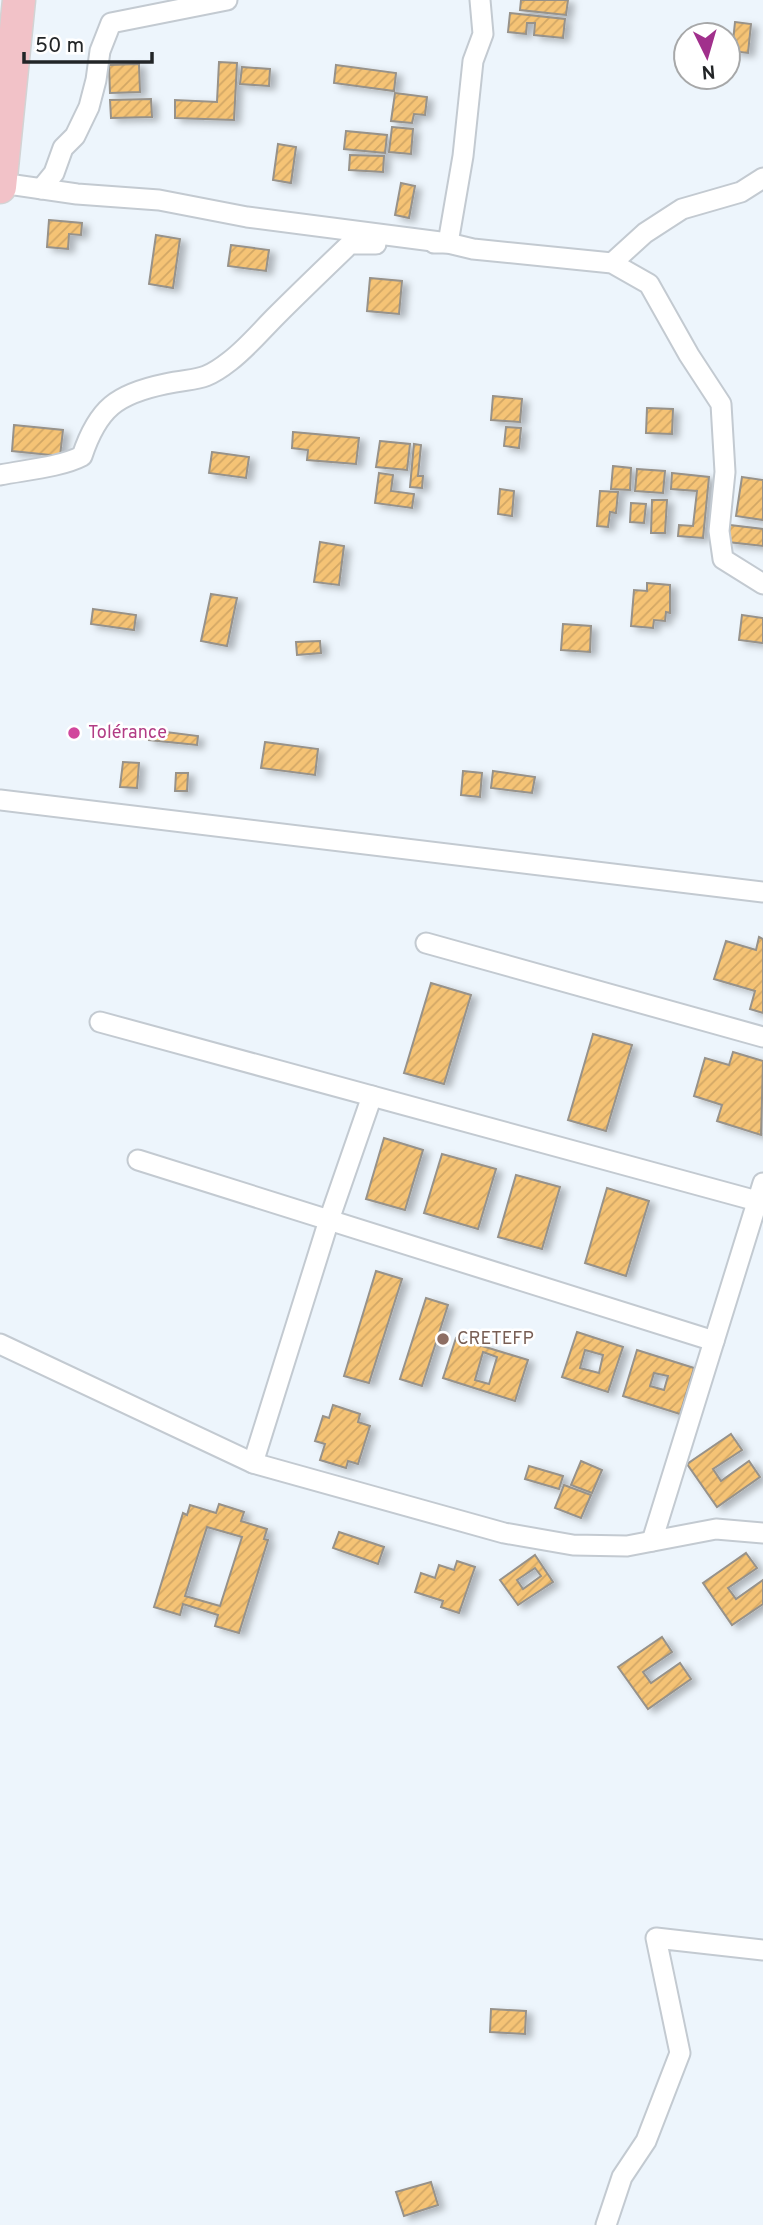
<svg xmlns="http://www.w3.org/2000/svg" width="763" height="2225" font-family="Overpass,sans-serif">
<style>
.building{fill:url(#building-hatch);stroke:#97928a;stroke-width:2;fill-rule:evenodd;filter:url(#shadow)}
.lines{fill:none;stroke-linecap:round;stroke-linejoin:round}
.minor-casing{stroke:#c3cad1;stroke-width:23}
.trunk-casing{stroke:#d3d3d4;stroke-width:35}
.minor{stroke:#fff;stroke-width:19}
.trunk{stroke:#f2c2c8;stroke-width:32}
.hotel-dot{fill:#d1479c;stroke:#fff;stroke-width:2.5}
.education-dot{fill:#8d6e63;stroke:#fff;stroke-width:2.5}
.labels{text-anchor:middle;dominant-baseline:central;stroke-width:5;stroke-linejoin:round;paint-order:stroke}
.hotel-label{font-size:18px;fill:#b23c85;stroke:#fff;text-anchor:start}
.education-label{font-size:18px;fill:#785e54;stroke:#fff;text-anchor:start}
</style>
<defs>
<pattern id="building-hatch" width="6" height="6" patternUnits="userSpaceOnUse" patternTransform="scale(1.75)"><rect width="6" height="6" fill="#f5c375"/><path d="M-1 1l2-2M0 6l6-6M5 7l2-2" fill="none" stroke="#d2a765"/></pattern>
<filter id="shadow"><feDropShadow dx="6" dy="3.5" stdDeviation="3.5" flood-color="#0004"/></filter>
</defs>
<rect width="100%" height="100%" fill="#edf5fc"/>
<!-- building -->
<g class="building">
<path d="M 521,0 L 568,0 L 566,15 L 520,10 Z"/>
<path d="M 510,13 L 565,19 L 563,38 L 534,35 L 535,23 L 527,23 L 526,34 L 508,32 Z"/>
<path d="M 735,22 L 751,24 L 748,53 L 732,51 Z"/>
<path d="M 219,62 L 237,63 L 234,120 L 175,118 L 175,100 L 217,102 Z"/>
<path d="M 139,64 L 140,92 L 110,93 L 109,65 Z"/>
<path d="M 336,65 L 396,73 L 394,91 L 334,83 Z"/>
<path d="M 242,67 L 270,69 L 269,86 L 240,84 Z"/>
<path d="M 395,93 L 427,97 L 425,115 L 414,114 L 412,123 L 391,121 Z"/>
<path d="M 151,99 L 152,117 L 111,118 L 110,100 Z"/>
<path d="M 392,127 L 413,129 L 411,154 L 389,152 Z"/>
<path d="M 346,131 L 387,135 L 385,153 L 344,149 Z"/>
<path d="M 278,144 L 296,147 L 291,183 L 273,180 Z"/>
<path d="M 350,155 L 384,156 L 383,172 L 349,170 Z"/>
<path d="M 401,183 L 415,186 L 409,218 L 395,215 Z"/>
<path d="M 49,220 L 82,223 L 81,235 L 69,234 L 68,249 L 47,247 Z"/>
<path d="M 156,235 L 180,239 L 173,288 L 149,284 Z"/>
<path d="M 231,245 L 269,250 L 266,271 L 228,266 Z"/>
<path d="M 370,278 L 402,281 L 399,314 L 367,311 Z"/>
<path d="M 493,396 L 522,399 L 520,422 L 491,420 Z"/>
<path d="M 647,408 L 673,409 L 672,434 L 646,433 Z"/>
<path d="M 14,425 L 63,430 L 60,456 L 12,451 Z"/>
<path d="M 506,427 L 521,428 L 519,448 L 504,446 Z"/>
<path d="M 293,432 L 359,438 L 356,464 L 307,460 L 308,450 L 292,448 Z"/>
<path d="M 380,441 L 410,444 L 407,470 L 376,467 Z"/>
<path d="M 414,444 L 421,445 L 418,476 L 423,476 L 422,488 L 410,487 Z"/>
<path d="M 212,452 L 249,457 L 246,478 L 209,473 Z"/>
<path d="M 613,466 L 631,468 L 630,490 L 611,489 Z"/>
<path d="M 637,469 L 665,471 L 663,493 L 635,491 Z"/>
<path d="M 379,473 L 393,475 L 391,491 L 414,494 L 412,508 L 375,503 Z"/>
<path d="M 672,473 L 709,477 L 703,538 L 678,536 L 679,525 L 693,526 L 697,491 L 671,489 Z"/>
<path d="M 742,477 L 763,480 L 763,520 L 736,516 Z"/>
<path d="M 500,489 L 514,491 L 512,516 L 498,514 Z"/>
<path d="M 600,491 L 618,492 L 616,513 L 610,512 L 608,527 L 597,526 Z"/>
<path d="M 652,500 L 667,500 L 665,533 L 651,533 Z"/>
<path d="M 631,503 L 646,504 L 644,523 L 630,522 Z"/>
<path d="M 730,525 L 763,529 L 763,546 L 728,542 Z"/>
<path d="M 320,542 L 344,546 L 339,585 L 314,582 Z"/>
<path d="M 647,583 L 670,585 L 670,613 L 666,612 L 665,621 L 654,620 L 653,628 L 631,626 L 634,590 L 647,591 Z"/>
<path d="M 211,594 L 237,598 L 227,646 L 201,641 Z"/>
<path d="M 93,609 L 136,615 L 134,630 L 91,624 Z"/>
<path d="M 742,615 L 763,618 L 763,643 L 739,640 Z"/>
<path d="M 563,624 L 591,626 L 590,652 L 561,650 Z"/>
<path d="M 320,641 L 321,653 L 297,655 L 296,642 Z"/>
<path d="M 150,730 L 198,736 L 197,745 L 149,740 Z"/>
<path d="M 265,742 L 318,749 L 315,775 L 261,768 Z"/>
<path d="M 123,762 L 139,763 L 137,788 L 120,787 Z"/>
<path d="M 463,771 L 482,773 L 480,797 L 461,795 Z"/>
<path d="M 493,771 L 535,777 L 532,793 L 491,788 Z"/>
<path d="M 176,773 L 188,773 L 187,791 L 175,791 Z"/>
<path d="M 759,937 L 763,939 L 763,1013 L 750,1009 L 755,991 L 714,979 L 726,941 L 756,950 Z"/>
<path d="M 431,983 L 471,995 L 444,1084 L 404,1073 Z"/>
<path d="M 593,1034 L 632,1045 L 606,1131 L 568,1120 Z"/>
<path d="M 733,1052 L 763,1061 L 761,1135 L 717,1121 L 722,1105 L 694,1096 L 705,1058 L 729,1065 Z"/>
<path d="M 384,1138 L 423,1150 L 405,1210 L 366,1199 Z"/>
<path d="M 442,1154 L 496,1169 L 478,1229 L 424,1213 Z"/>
<path d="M 516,1175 L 560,1187 L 542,1249 L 498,1237 Z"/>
<path d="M 607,1188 L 649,1201 L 626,1276 L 585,1263 Z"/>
<path d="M 376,1271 L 402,1279 L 369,1383 L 344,1376 Z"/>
<path d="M 426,1298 L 448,1305 L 422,1386 L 400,1379 Z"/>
<path d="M 577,1332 L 623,1347 L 608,1392 L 562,1377 ZM 585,1350 L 603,1355 L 599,1373 L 580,1368 Z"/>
<path d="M 456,1338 L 528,1360 L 515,1401 L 443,1378 ZM 483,1352 L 497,1357 L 489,1384 L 475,1380 Z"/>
<path d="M 637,1350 L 694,1368 L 680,1414 L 623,1396 ZM 654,1373 L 668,1376 L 664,1390 L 650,1386 Z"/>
<path d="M 333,1405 L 360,1414 L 358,1422 L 370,1426 L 358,1464 L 348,1461 L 346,1468 L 320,1460 L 325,1444 L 315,1441 L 323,1416 L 329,1418 Z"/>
<path d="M 731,1434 L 742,1450 L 713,1469 L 721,1481 L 749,1461 L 760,1477 L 717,1507 L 687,1464 Z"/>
<path d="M 581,1461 L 602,1470 L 592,1493 L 571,1485 Z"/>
<path d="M 529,1466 L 563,1476 L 559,1489 L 525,1479 Z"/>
<path d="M 564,1485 L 591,1495 L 581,1518 L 555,1508 Z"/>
<path d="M 219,1504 L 244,1512 L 241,1521 L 267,1529 L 264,1539 L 268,1540 L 239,1633 L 215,1626 L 218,1615 L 183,1604 L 180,1615 L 154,1607 L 183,1513 L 187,1515 L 190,1505 L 216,1513 ZM 207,1527 L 242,1537 L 220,1606 L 185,1596 Z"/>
<path d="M 339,1532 L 384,1547 L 378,1564 L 333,1548 Z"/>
<path d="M 746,1553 L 757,1568 L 728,1588 L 736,1599 L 763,1580 L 763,1604 L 732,1625 L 703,1583 Z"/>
<path d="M 535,1555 L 553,1582 L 518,1605 L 500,1580 ZM 535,1568 L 541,1576 L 523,1589 L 517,1580 Z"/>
<path d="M 457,1561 L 475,1567 L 459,1613 L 441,1607 L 443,1601 L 415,1592 L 421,1573 L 435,1578 L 439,1565 L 454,1570 Z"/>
<path d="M 662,1637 L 672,1652 L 643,1672 L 651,1683 L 680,1663 L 691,1679 L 648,1709 L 618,1667 Z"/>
<path d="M 491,2009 L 526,2011 L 525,2034 L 490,2032 Z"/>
<path d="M 431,2182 L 438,2205 L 404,2216 L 396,2192 Z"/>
</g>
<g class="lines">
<!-- minor casing -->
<g class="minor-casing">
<g id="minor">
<path d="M 1,183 L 77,194 L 159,200 L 247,217 L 448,243 L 473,249 L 612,263 L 649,284 L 689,355 L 721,404 L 725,472 L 719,531 L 723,559 L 763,584"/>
<path d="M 41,189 L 54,173 L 63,148 L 75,136 L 89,107 L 96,80 L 100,51 L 111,23 L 227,0"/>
<path d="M 434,243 L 448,243 L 463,156 L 473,61 L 483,34 L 480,0"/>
<path d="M 612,263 L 645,233 L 682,209 L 741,192 L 763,178"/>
<path d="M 0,475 C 25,470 61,467 82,456 C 98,408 117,394 165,384 C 197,377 202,383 230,361 C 247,348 261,331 276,316 C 300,292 325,268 350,244 L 376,244"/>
<path d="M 0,800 L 763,892"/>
<path d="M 426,943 L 763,1037"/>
<path d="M 100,1022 L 757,1201"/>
<path d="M 138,1160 L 714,1341"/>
<path d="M 0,1344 L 253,1463 L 504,1533 L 573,1545 L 627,1546 L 716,1529 L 763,1533"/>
<path d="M 253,1463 L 329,1220 L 372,1096"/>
<path d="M 652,1541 L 763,1183"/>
<path d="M 606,2225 L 622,2177 L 646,2141 L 680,2053 L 656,1938 L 763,1950"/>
</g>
</g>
<!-- trunk casing -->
<g class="trunk-casing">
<path id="trunk" d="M 0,187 L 19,0"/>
</g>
<!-- minor -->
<use href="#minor" class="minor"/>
<!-- trunk -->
<use href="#trunk" class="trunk"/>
</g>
<!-- markers -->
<circle class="hotel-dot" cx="74" cy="733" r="7"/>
<circle class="education-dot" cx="443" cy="1339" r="7"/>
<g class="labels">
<!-- hotel labels -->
<g class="hotel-label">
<text x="88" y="733">Tolérance</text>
</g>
<!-- education labels -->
<g class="education-label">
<text x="457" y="1339">CRETEFP</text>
</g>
</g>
<!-- north arrow -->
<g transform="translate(707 56) rotate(175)"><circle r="33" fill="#ffffff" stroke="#a7a8a9" stroke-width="2"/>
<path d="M0-5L12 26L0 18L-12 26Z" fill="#a1308c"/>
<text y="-10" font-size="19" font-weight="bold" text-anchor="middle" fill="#222527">N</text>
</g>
<!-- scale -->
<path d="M24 52v10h128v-10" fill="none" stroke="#222527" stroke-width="3.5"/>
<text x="35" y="52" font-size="21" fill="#222527" stroke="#ffffff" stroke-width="5" paint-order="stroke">50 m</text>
</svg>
